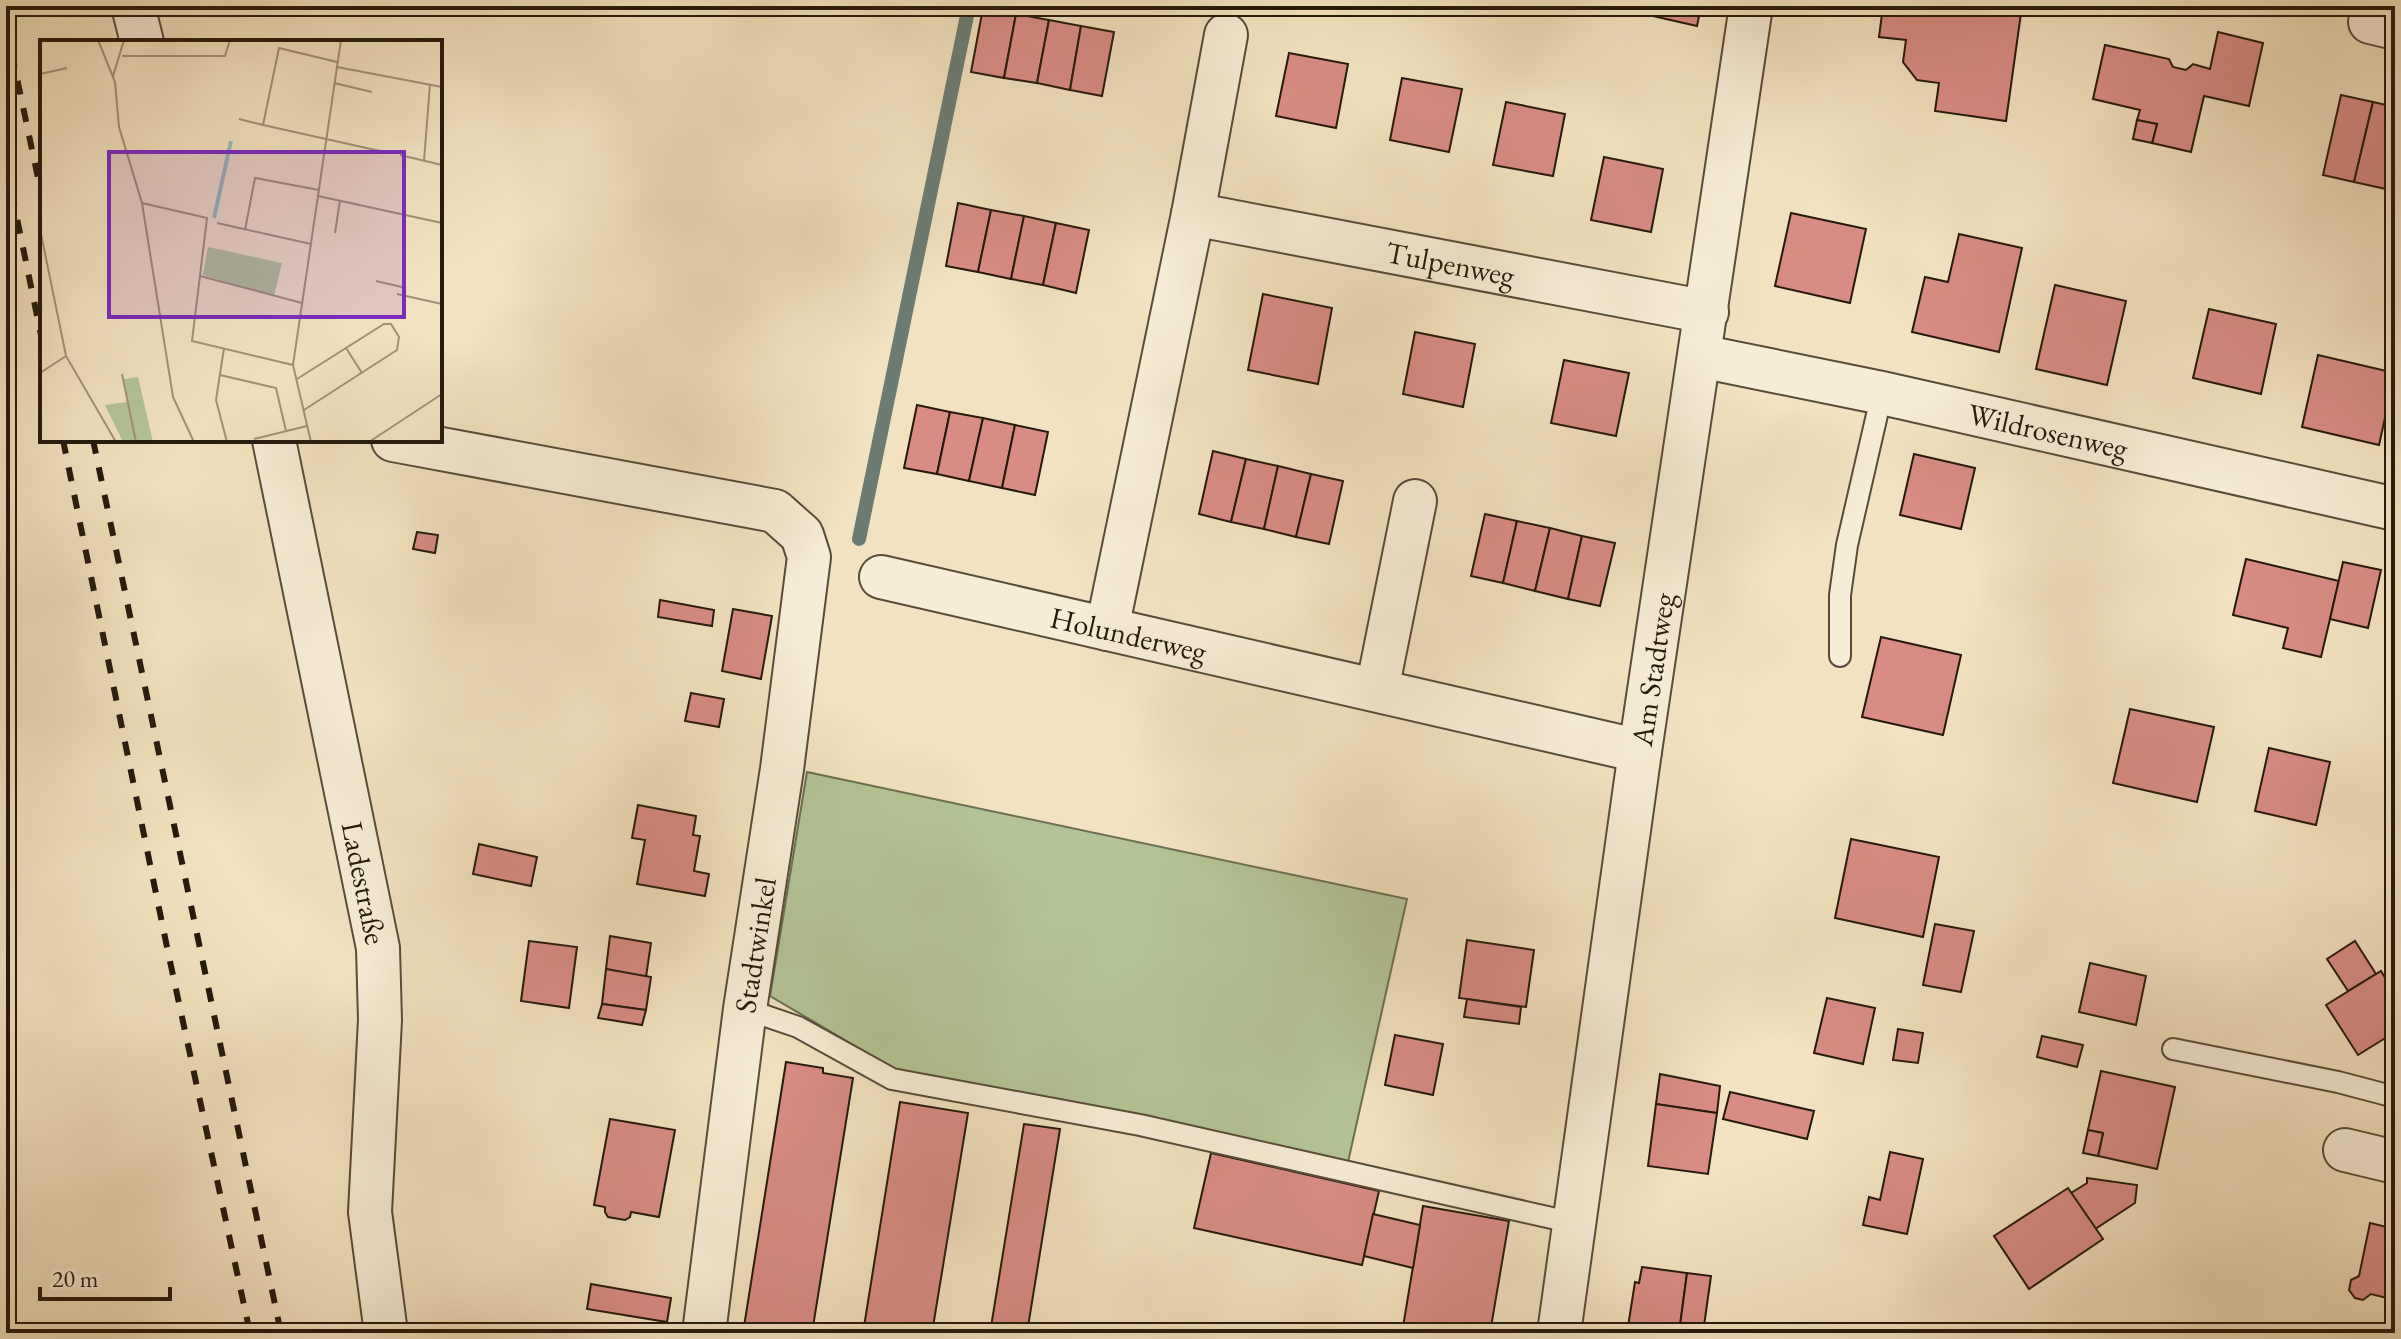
<svg xmlns="http://www.w3.org/2000/svg" width="2401" height="1339" font-family="'EB Garamond',serif">
<style>
.green{fill:#b4c496;stroke:#6c6f51;stroke-width:2}
.lines{fill:none;stroke-linecap:round;stroke-linejoin:round}
.stream{stroke:#6c7c73;stroke-width:14}
.building{fill:#d88c83;stroke:#251a0c;stroke-width:2}
.lane-casing{stroke:#584c39;stroke-width:24}
.street-casing{stroke:#584c39;stroke-width:46}
.lane{stroke:#f7ecd5;stroke-width:20}
.street{stroke:#f7ecd5;stroke-width:42}
.rail{stroke:#251a0c;stroke-width:6;stroke-dasharray:14 14;stroke-linecap:butt}
.labels{text-anchor:middle;dominant-baseline:central;stroke-width:6;stroke-linejoin:round;paint-order:stroke}
.street-label{font-size:30px;fill:#251a0c;stroke:#f7ecd5}
.inset-river{fill:none;stroke:#9cbdb8;stroke-width:4}
.inset-road{fill:none;stroke:#a09277;stroke-width:2}
.view{fill:#7b2cbf;fill-opacity:0.15;stroke:#7b2cbf;stroke-width:4}
.inset-edge{fill:none;stroke:#251a0c;stroke-width:4}
</style>
<rect width="100%" height="100%" fill="#f2e2bf"/>
<filter id="stains"><feTurbulence type="fractalNoise" baseFrequency=".0025" numOctaves="4"/><feColorMatrix values="0 0 0 0 .2 0 0 0 0 .09 0 0 0 0 .02 0 0 0 .5 -.17"/></filter>
<radialGradient id="worn" r=".72"><stop offset=".6" stop-color="#630" stop-opacity="0"/><stop offset="1" stop-color="#630" stop-opacity=".3"/></radialGradient>
<!-- green -->
<path class="green" d="M 807,772 L 1407,899 L 1346,1171 L 901,1073 L 770,996 Z"/>
<g class="lines">
<!-- stream -->
<path class="stream" d="M 859,539 L 969,6"/>
</g>
<!-- building -->
<g class="building">
<path d="M 1609,6 L 1701,6 L 1697,26 Z"/>
<path d="M 1883,6 L 2022,6 L 2006,121 L 1935,111 L 1939,83 L 1917,80 L 1903,62 L 1906,40 L 1879,37 Z"/>
<path d="M 983,8 L 1016,14 L 1004,78 L 971,72 Z"/>
<path d="M 1016,14 L 1049,20 L 1037,83 L 1004,78 Z"/>
<path d="M 1049,20 L 1081,26 L 1070,90 L 1037,83 Z"/>
<path d="M 1081,26 L 1114,32 L 1102,96 L 1070,90 Z"/>
<path d="M 2218,32 L 2263,43 L 2249,106 L 2204,96 L 2191,152 L 2152,143 L 2157,124 L 2137,120 L 2140,110 L 2093,99 L 2105,45 L 2169,59 L 2173,67 L 2186,70 L 2193,64 L 2210,69 Z"/>
<path d="M 1289,53 L 1348,64 L 1336,128 L 1276,116 Z"/>
<path d="M 1402,78 L 1462,89 L 1449,152 L 1390,140 Z"/>
<path d="M 2341,95 L 2373,102 L 2354,182 L 2323,175 Z"/>
<path d="M 1506,102 L 1565,114 L 1553,176 L 1493,165 Z"/>
<path d="M 2373,102 L 2395,107 L 2395,148 L 2386,189 L 2354,182 Z"/>
<path d="M 2137,120 L 2157,124 L 2152,143 L 2133,139 Z"/>
<path d="M 2395,148 L 2395,192 L 2386,189 Z"/>
<path d="M 1604,157 L 1663,169 L 1651,232 L 1591,220 Z"/>
<path d="M 958,203 L 991,210 L 978,272 L 946,266 Z"/>
<path d="M 991,210 L 1024,216 L 1011,279 L 978,272 Z"/>
<path d="M 1791,213 L 1866,229 L 1850,303 L 1775,286 Z"/>
<path d="M 1024,216 L 1056,223 L 1043,285 L 1011,279 Z"/>
<path d="M 1056,223 L 1089,230 L 1076,293 L 1043,285 Z"/>
<path d="M 1959,234 L 2022,248 L 1999,352 L 1912,332 L 1925,277 L 1948,282 Z"/>
<path d="M 2055,285 L 2126,301 L 2107,385 L 2036,369 Z"/>
<path d="M 1263,294 L 1332,308 L 1318,384 L 1248,370 Z"/>
<path d="M 2209,309 L 2276,324 L 2261,394 L 2193,378 Z"/>
<path d="M 1415,332 L 1475,344 L 1463,407 L 1403,394 Z"/>
<path d="M 2318,355 L 2395,373 L 2379,445 L 2302,427 Z"/>
<path d="M 1564,360 L 1629,373 L 1616,436 L 1551,423 Z"/>
<path d="M 917,405 L 950,412 L 937,474 L 904,468 Z"/>
<path d="M 950,412 L 983,418 L 969,481 L 937,474 Z"/>
<path d="M 983,418 L 1015,425 L 1002,488 L 969,481 Z"/>
<path d="M 1015,425 L 1048,432 L 1035,495 L 1002,488 Z"/>
<path d="M 1213,451 L 1246,459 L 1231,522 L 1199,514 Z"/>
<path d="M 1914,454 L 1975,468 L 1961,529 L 1900,515 Z"/>
<path d="M 1246,459 L 1278,466 L 1264,529 L 1231,522 Z"/>
<path d="M 1278,466 L 1311,474 L 1296,537 L 1264,529 Z"/>
<path d="M 1311,474 L 1343,481 L 1329,544 L 1296,537 Z"/>
<path d="M 1485,514 L 1517,521 L 1503,583 L 1471,576 Z"/>
<path d="M 1517,521 L 1550,528 L 1535,591 L 1503,583 Z"/>
<path d="M 1550,528 L 1582,536 L 1568,599 L 1535,591 Z"/>
<path d="M 417,532 L 438,535 L 435,553 L 413,549 Z"/>
<path d="M 1582,536 L 1615,543 L 1600,606 L 1568,599 Z"/>
<path d="M 2246,559 L 2339,581 L 2321,657 L 2283,648 L 2288,628 L 2233,615 Z"/>
<path d="M 2343,562 L 2381,570 L 2368,628 L 2330,619 Z"/>
<path d="M 660,600 L 714,610 L 712,626 L 658,617 Z"/>
<path d="M 733,609 L 772,616 L 761,679 L 722,671 Z"/>
<path d="M 1881,637 L 1961,655 L 1943,735 L 1862,717 Z"/>
<path d="M 691,693 L 724,699 L 719,727 L 685,721 Z"/>
<path d="M 2130,709 L 2214,727 L 2197,802 L 2113,783 Z"/>
<path d="M 2269,748 L 2330,762 L 2316,825 L 2255,811 Z"/>
<path d="M 2395,797 L 2395,839 L 2386,836 Z"/>
<path d="M 638,805 L 696,816 L 693,835 L 700,836 L 694,871 L 709,874 L 705,896 L 637,884 L 645,840 L 632,838 Z"/>
<path d="M 1851,839 L 1939,857 L 1923,937 L 1835,918 Z"/>
<path d="M 479,844 L 537,857 L 531,886 L 473,874 Z"/>
<path d="M 1935,924 L 1974,931 L 1961,992 L 1923,985 Z"/>
<path d="M 610,936 L 651,943 L 646,977 L 606,969 Z"/>
<path d="M 1467,940 L 1534,950 L 1526,1007 L 1459,998 Z"/>
<path d="M 529,941 L 577,947 L 569,1008 L 521,1001 Z"/>
<path d="M 2355,941 L 2376,974 L 2348,991 L 2327,959 Z"/>
<path d="M 2090,963 L 2146,976 L 2136,1025 L 2079,1012 Z"/>
<path d="M 606,969 L 651,977 L 646,1010 L 602,1004 Z"/>
<path d="M 2381,971 L 2395,994 L 2395,1032 L 2358,1055 L 2326,1005 Z"/>
<path d="M 1827,998 L 1875,1008 L 1863,1064 L 1814,1053 Z"/>
<path d="M 1467,999 L 1521,1007 L 1519,1024 L 1464,1017 Z"/>
<path d="M 602,1004 L 646,1010 L 642,1025 L 598,1018 Z"/>
<path d="M 1898,1029 L 1923,1033 L 1918,1063 L 1893,1060 Z"/>
<path d="M 1395,1035 L 1443,1044 L 1433,1095 L 1385,1085 Z"/>
<path d="M 2042,1036 L 2083,1045 L 2077,1067 L 2037,1057 Z"/>
<path d="M 786,1062 L 823,1068 L 823,1073 L 853,1078 L 812,1333 L 743,1333 Z"/>
<path d="M 2101,1071 L 2175,1087 L 2157,1169 L 2098,1156 L 2103,1133 L 2088,1130 Z"/>
<path d="M 1660,1074 L 1720,1086 L 1717,1113 L 1656,1104 Z"/>
<path d="M 1730,1092 L 1814,1111 L 1807,1139 L 1723,1119 Z"/>
<path d="M 900,1102 L 968,1113 L 932,1333 L 863,1333 Z"/>
<path d="M 1656,1104 L 1717,1113 L 1708,1174 L 1648,1166 Z"/>
<path d="M 610,1119 L 675,1130 L 659,1217 L 631,1212 L 630,1217 L 625,1220 L 608,1217 L 605,1212 L 605,1207 L 594,1205 Z"/>
<path d="M 1024,1124 L 1060,1129 L 1027,1333 L 990,1333 Z"/>
<path d="M 2088,1130 L 2103,1133 L 2098,1156 L 2083,1153 Z"/>
<path d="M 1890,1152 L 1923,1159 L 1907,1234 L 1863,1225 L 1869,1197 L 1880,1200 Z"/>
<path d="M 1211,1153 L 1379,1191 L 1362,1265 L 1194,1228 Z"/>
<path d="M 2087,1178 L 2137,1185 L 2135,1203 L 2095,1229 L 2071,1193 L 2087,1183 Z"/>
<path d="M 2068,1188 L 2103,1239 L 2029,1289 L 1994,1236 Z"/>
<path d="M 1423,1206 L 1509,1221 L 1490,1333 L 1402,1333 Z"/>
<path d="M 1373,1214 L 1420,1225 L 1413,1268 L 1364,1256 Z"/>
<path d="M 2370,1223 L 2395,1229 L 2395,1300 L 2371,1294 L 2363,1300 L 2355,1298 L 2349,1290 L 2351,1280 L 2359,1276 Z"/>
<path d="M 1642,1267 L 1687,1273 L 1679,1333 L 1627,1333 L 1635,1282 L 1639,1283 Z"/>
<path d="M 1687,1273 L 1711,1276 L 1703,1333 L 1679,1333 Z"/>
<path d="M 591,1284 L 671,1298 L 667,1322 L 587,1309 Z"/>
</g>
<g class="lines">
<!-- lane casing -->
<g class="lane-casing">
<g id="lane">
<path d="M 1840,656 L 1840,595 L 1847,545 L 1882,393"/>
<path d="M 745,1009 L 798,1027 L 892,1079 L 1140,1125 L 1574,1223"/>
<path d="M 2173,1049 L 2338,1082 L 2395,1097"/>
</g>
</g>
<!-- street casing -->
<g class="street-casing">
<g id="street">
<path d="M 133,6 L 142,42"/>
<path d="M 2370,22 L 2395,28"/>
<path d="M 1193,214 L 1226,35"/>
<path id="s1" d="M 1700,356 L 1882,393 L 2395,509"/>
<path id="s2" d="M 274,440 L 378,948 L 380,1020 L 370,1212 L 386,1333"/>
<path d="M 393,440 L 775,511 L 802,535 L 809,557 L 782,769 L 745,1009 L 704,1333"/>
<path id="s3" d="M 881,577 L 1640,751"/>
<path id="s4" d="M 1107,629 L 1193,214 L 1707,312"/>
<path d="M 1377,690 L 1415,501"/>
<path d="M 2345,1150 L 2395,1162"/>
<path id="s5" d="M 1559,1333 L 1640,751 L 1751,6"/>
</g>
</g>
<!-- lane -->
<use href="#lane" class="lane"/>
<!-- street -->
<use href="#street" class="street"/>
<!-- rail -->
<g class="rail">
<path d="M 6,26 L 42,197"/>
<path d="M 6,165 L 42,340"/>
<path d="M 63,440 L 168,952 L 250,1333"/>
<path d="M 93,440 L 281,1333"/>
</g>
</g>
<g class="labels">
<!-- street labels -->
<g class="street-label">
<text stroke="none"><textPath href="#s4" startOffset="686">Tulpenweg</textPath></text>
<text stroke="none"><textPath href="#s1" startOffset="356">Wildrosenweg</textPath></text>
<text stroke="none"><textPath href="#s3" startOffset="254">Holunderweg</textPath></text>
<text stroke="none"><textPath href="#s5" startOffset="670">Am Stadtweg</textPath></text>
<text stroke="none"><textPath href="#s2" startOffset="452">Ladestraße</textPath></text>
<text transform="translate(755 945) rotate(-81)">Stadtwinkel</text>
</g>
</g>
<!-- overview -->
<g transform="translate(40 40)">
<rect width="402" height="402" fill="#f2e2bf"/>
<path d="M 168,207 L 242,223 L 234,256 L 163,235 ZM 98,337 L 113,402 L 83,402 L 65,365 L 87,362 L 84,339 Z" fill="#b4c496"/>
<path class="inset-river" d="M 174,178 L 191,101"/>
<path class="inset-road" d="M 58,0 L 75,42 L 79,87 L 102,163 L 133,357 L 154,402M 82,16 L 185,16 L 190,0M 297,22 L 239,8 L 223,85 L 349,113M 297,27 L 402,47M 0,34 L 27,28M 73,36 L 84,0M 294,43 L 332,52M 199,79 L 223,85M 360,115 L 402,125M 384,121 L 390,44M 278,156 L 402,183M 102,163 L 167,178 L 152,301 L 253,325M 177,183 L 271,204M 0,189 L 26,316 L 76,402M 205,190 L 215,138 L 279,150M 295,193 L 300,160M 160,236 L 262,263M 336,241 L 366,248M 357,254 L 402,264M 184,308 L 176,360 L 187,402M 306,308 L 322,333M 0,333 L 26,316M 82,334 L 96,402M 180,335 L 236,348 L 246,391M 257,339 L 344,284 L 351,284 L 359,297 L 357,310 L 264,370M 214,399 L 267,386M 271,402 L 253,325 L 301,0M 329,402 L 402,354"/>
<path class="view" d="M 69,112 L 364,112 L 364,277 L 69,277 Z"/>
<rect width="402" height="402" class="inset-edge"/>
</g>
<!-- margin -->
<rect width="2401" height="1339" fill="none" stroke="#f2e2bf" stroke-width="32"/>
<rect x="8" y="8" width="2385" height="1323" fill="none" stroke="#251a0c" stroke-width="4"/>
<rect x="16" y="16" width="2369" height="1307" fill="none" stroke="#251a0c" stroke-width="2"/>
<!-- scale -->
<path d="M40 1287v12h130v-12" fill="none" stroke="#251a0c" stroke-width="4"/>
<text x="52" y="1287" font-size="24" fill="#251a0c" stroke="#f7ecd5" stroke-width="6" paint-order="stroke">20 m</text>
<rect width="100%" height="100%" filter="url(#stains)"/>
<rect width="100%" height="100%" fill="url(#worn)"/>
</svg>
